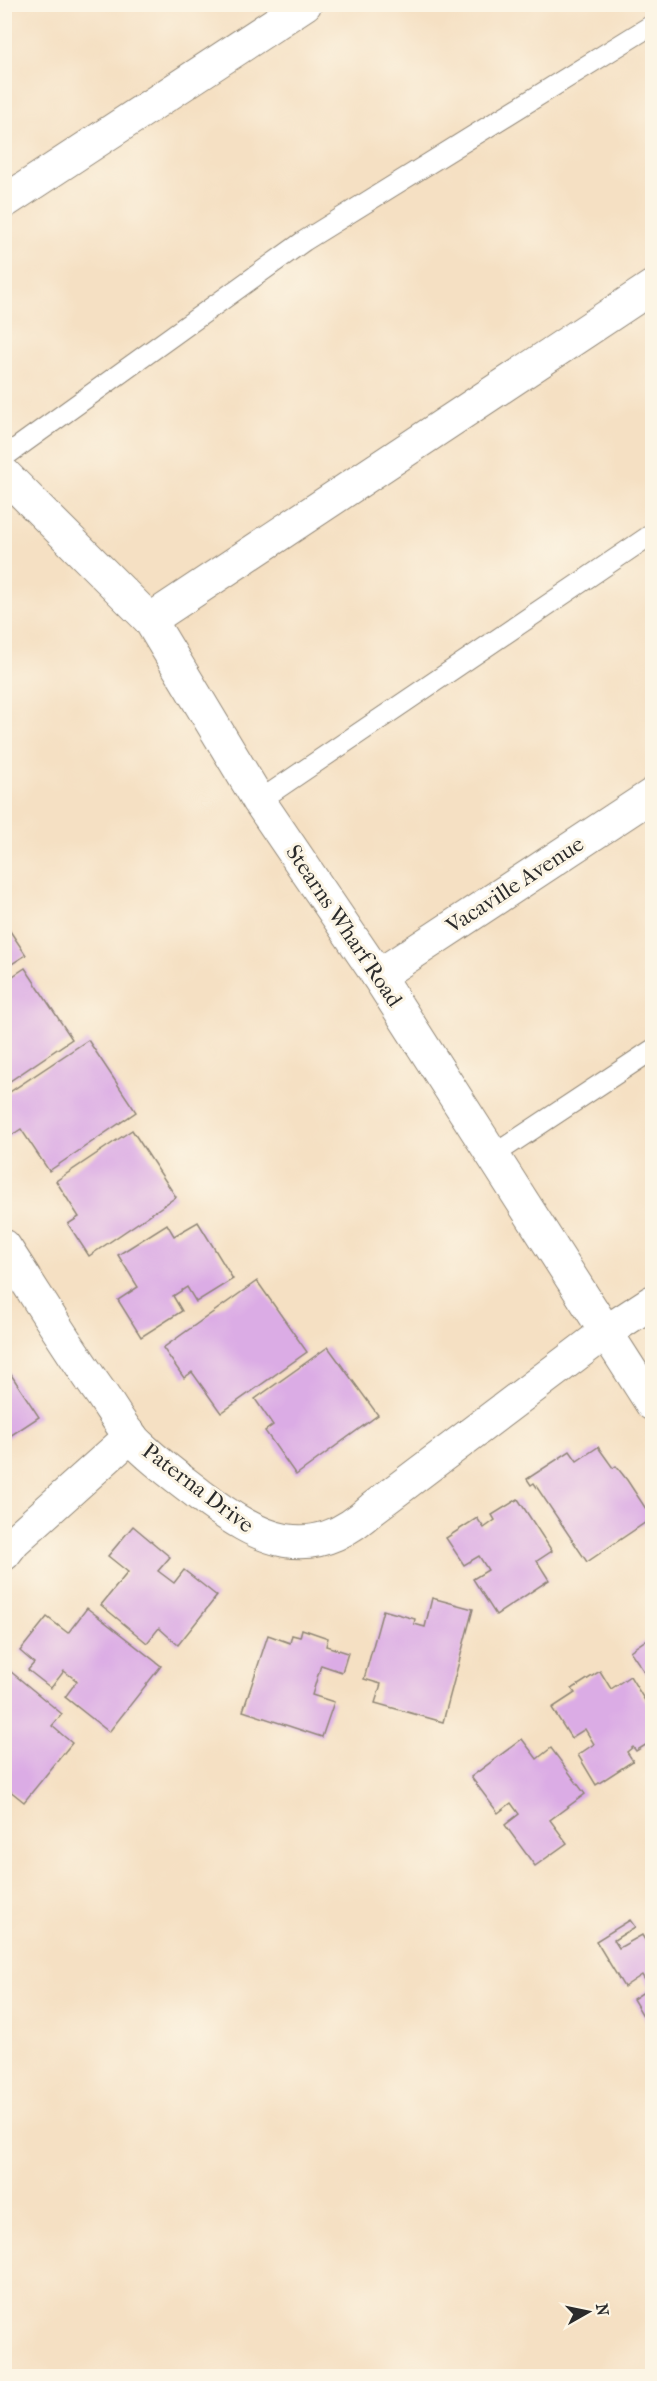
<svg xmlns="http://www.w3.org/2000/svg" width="657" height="2381" font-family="'IM FELL French Canon',serif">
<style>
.building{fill:#dbace5}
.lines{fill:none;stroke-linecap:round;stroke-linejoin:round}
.service-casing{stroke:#908677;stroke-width:22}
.minor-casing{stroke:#908677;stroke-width:35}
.service{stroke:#fff;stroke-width:20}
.minor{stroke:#fff;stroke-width:33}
.labels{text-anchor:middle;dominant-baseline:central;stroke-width:6;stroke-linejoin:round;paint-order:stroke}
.street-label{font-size:22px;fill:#2b2b2b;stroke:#fcf5e5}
</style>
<rect width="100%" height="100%" fill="#fcf5e5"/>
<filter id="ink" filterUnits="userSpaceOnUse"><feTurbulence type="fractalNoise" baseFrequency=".0167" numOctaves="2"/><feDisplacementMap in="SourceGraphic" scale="12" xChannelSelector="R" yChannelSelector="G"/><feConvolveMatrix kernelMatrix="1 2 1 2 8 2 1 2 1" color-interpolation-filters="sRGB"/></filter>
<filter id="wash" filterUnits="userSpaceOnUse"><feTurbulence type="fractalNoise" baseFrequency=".008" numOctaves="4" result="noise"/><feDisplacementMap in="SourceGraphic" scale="24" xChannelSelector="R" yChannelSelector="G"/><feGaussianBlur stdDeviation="1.35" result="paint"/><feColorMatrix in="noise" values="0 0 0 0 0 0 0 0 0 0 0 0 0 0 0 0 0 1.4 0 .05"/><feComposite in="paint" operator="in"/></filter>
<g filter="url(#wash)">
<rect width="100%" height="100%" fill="#f5e0c3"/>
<g id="blocks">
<!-- building -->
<g class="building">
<path d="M 4,922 L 26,955 L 4,969 Z"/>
<path d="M 25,968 L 72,1039 L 4,1085 L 4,982 Z"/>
<path d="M 88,1040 L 136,1112 L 49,1171 L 21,1129 L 6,1139 L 4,1137 L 4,1096 Z"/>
<path d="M 132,1130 L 176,1197 L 89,1256 L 68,1224 L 79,1217 L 56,1181 Z"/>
<path d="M 198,1222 L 233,1279 L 196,1302 L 187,1287 L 173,1296 L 182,1311 L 141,1337 L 118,1300 L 138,1287 L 118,1255 L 167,1224 L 174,1236 Z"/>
<path d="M 257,1281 L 307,1352 L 221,1413 L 192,1372 L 184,1378 L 163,1348 Z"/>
<path d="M 328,1347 L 378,1415 L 296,1475 L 265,1431 L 273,1425 L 255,1399 Z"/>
<path d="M 4,1364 L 39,1417 L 7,1438 L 4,1437 Z"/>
<path d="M 598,1447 L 613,1468 L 616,1466 L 627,1480 L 652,1518 L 587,1562 L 534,1483 L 531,1485 L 527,1479 L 570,1451 L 577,1461 Z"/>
<path d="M 518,1499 L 552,1551 L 537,1561 L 549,1580 L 496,1615 L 473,1579 L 488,1570 L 479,1556 L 464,1565 L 446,1538 L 477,1518 L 484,1528 L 495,1520 L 492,1515 Z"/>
<path d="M 133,1526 L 170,1557 L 158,1571 L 174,1583 L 184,1570 L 217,1596 L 178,1645 L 159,1628 L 147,1643 L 101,1605 L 128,1572 L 108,1556 Z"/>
<path d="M 432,1598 L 473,1609 L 443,1722 L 375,1703 L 381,1684 L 364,1679 L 383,1610 L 415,1619 L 414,1624 L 425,1627 Z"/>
<path d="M 87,1608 L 161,1666 L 109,1732 L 65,1697 L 77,1681 L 64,1671 L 51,1688 L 28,1670 L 34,1663 L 20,1651 L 47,1617 L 68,1633 Z"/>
<path d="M 302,1629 L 328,1638 L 326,1646 L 348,1653 L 342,1672 L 321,1665 L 312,1695 L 334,1702 L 322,1737 L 243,1711 L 268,1635 L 290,1643 L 292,1635 L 300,1637 Z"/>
<path d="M 652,1636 L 652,1683 L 630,1651 Z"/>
<path d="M 10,1671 L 62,1714 L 52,1726 L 72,1743 L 24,1802 L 4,1786 L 4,1677 Z"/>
<path d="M 600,1671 L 611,1689 L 630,1676 L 652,1712 L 652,1741 L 636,1751 L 633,1747 L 627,1752 L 633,1761 L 596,1785 L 578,1755 L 594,1744 L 585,1729 L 571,1738 L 552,1708 L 575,1693 L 572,1689 Z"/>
<path d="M 522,1739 L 537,1759 L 551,1748 L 585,1794 L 550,1820 L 567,1843 L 535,1866 L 505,1825 L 519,1814 L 511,1803 L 498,1813 L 471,1777 Z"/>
<path d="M 630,1920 L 635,1927 L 614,1940 L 619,1948 L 642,1935 L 648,1945 L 652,1942 L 652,2031 L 633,1999 L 650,1988 L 642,1975 L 624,1987 L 596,1941 Z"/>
</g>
</g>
</g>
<g filter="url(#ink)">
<use href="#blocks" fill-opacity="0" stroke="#908677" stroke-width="1.5"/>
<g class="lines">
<!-- service casing -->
<g class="service-casing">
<g id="service">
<path d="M 4,457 L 304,241 L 652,25"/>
<path d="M 259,801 L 652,534"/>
<path d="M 492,1156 L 652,1050"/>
</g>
</g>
<!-- minor casing -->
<g class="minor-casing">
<g id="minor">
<path d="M 4,202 L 305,4"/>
<path d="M 4,474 L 150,620 L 259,801 L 378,976 L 652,1404"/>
<path d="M 150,620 L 652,287"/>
<path d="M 378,976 L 652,795"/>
<path d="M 4,1246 C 37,1296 67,1347 102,1395 C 111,1408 120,1424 130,1436 C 150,1458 177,1477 200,1495 C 260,1540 310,1567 373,1508 L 606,1332 L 652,1302"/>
<path d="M 4,1554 L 14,1541 L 131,1436"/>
</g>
</g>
<!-- service -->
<use href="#service" class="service"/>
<!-- minor -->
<use href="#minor" class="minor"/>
</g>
</g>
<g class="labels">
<!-- street labels -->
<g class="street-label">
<text transform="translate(515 885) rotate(-33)">Vacaville Avenue</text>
<text transform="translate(344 926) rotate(56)">Stearns Wharf Road</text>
<text transform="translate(198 1488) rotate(37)">Paterna Drive</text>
</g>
</g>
<!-- margin -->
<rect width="657" height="2381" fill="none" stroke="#fcf5e5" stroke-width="24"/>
<!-- north arrow -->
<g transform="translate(588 2312) rotate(81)" stroke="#fcf5e5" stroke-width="4.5" paint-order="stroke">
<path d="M0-4.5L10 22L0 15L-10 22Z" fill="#2b2b2b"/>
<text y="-9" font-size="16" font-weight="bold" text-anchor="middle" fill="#2b2b2b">N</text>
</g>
</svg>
